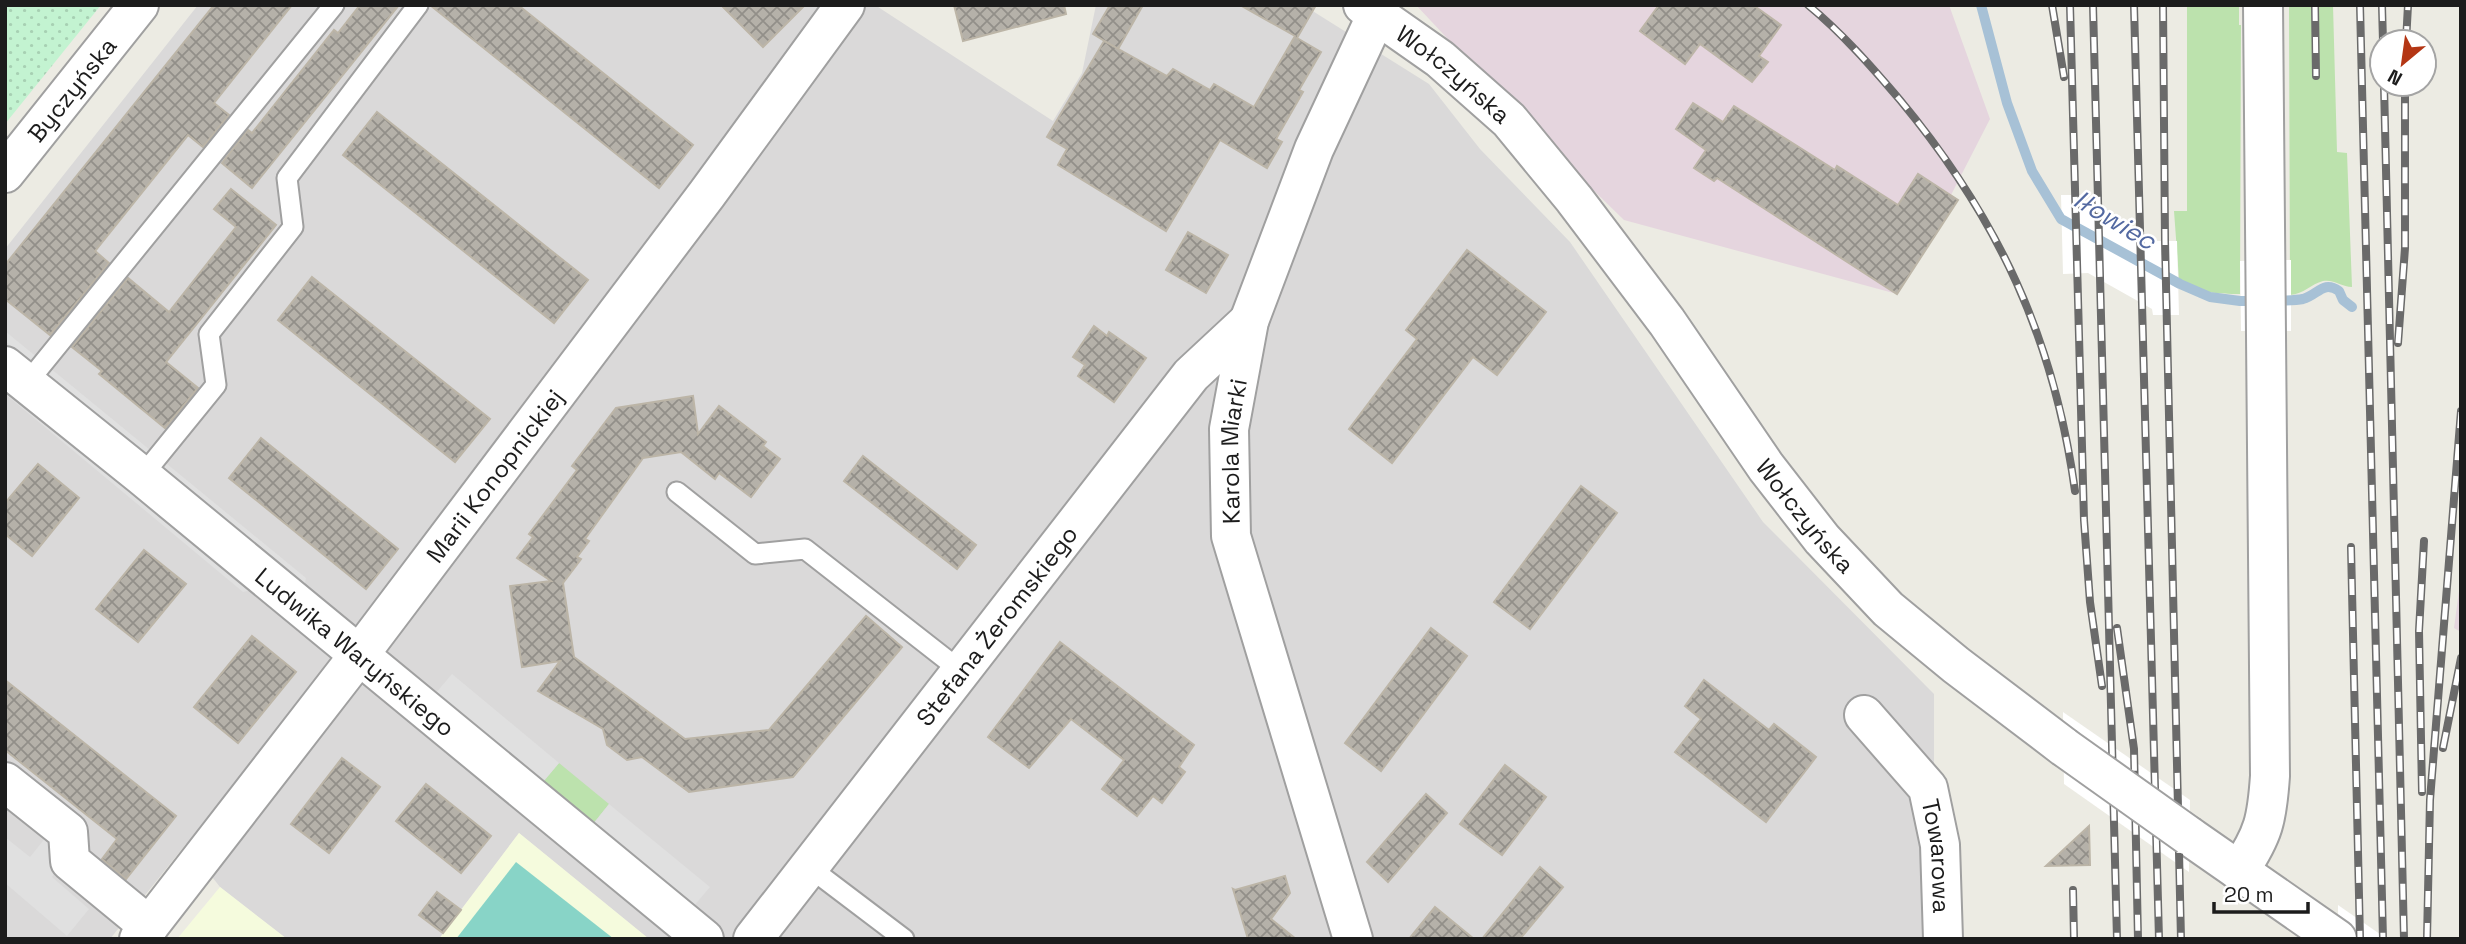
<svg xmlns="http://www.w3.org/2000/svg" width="2466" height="944" font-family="'Space Grotesk',sans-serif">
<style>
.residential{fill:#dad9d9}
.industrial{fill:#e5d5de}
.education{fill:#f5fbdd}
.grass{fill:#bce2ad}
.park{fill:url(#park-dots)}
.pitch{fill:#88d4c7}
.parking{fill:#e0e0e0}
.pier{fill:#fff}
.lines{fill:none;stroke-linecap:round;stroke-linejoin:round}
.stream{stroke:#a7c1d6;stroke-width:10}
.building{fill:url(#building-cross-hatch);stroke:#bcb5a7;stroke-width:2}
.service-casing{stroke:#a0a0a0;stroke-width:23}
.minor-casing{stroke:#a0a0a0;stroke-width:42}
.tertiary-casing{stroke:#a0a0a0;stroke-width:42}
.service{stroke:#fff;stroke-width:19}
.minor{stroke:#fff;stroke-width:38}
.tertiary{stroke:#fff;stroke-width:38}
.rail-casing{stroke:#6a6a6a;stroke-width:8}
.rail{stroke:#fff;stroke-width:5;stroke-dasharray:16;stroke-linecap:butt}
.tertiary-bridge-casing{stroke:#a0a0a0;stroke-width:42;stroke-linecap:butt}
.tertiary-bridge{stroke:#fff;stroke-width:38}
.labels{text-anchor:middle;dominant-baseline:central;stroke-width:5;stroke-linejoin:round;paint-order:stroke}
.street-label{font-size:24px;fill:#1c1c1c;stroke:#fff}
.water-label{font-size:26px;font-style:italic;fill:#5369a1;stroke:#fff}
</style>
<defs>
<pattern id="park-dots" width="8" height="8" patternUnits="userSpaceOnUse" patternTransform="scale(1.75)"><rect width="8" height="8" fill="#c3f3d1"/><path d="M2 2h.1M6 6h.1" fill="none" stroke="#a7d0b3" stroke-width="1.8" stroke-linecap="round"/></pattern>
<pattern id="building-cross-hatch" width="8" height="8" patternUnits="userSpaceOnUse" patternTransform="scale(1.75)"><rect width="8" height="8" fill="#b5b1a9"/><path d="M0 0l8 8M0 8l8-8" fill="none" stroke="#928f89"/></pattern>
</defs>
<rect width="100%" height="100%" fill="#ecebe3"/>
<!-- residential -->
<path class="residential" d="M 198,5 L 875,5 L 1053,121 L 1082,73 L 1096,5 L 1303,5 L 1429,84 L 1480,149 L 1570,242 L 1763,522 L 1934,694 L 1934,939 L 649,939 L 519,833 L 439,939 L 287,939 L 220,887 L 186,844 L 110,939 L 5,939 L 5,249 Z"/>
<!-- industrial -->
<g class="industrial">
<path d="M 1416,5 L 1949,5 L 1990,119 L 1951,195 L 1958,200 L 1897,294 L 1624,220 L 1546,144 Z"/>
<path d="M 2461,576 L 2461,632 L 2454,628 Z"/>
</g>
<!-- education -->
<g class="education">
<path d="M 519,833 L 649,939 L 439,939 Z"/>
<path d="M 220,887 L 287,939 L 177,939 Z"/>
</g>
<!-- grass -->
<g class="grass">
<path d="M 2187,5 L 2239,5 L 2239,25 L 2241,25 L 2240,294 C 2219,294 2196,293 2179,279 L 2174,211 L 2187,211 Z"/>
<path d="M 2289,5 L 2333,5 L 2337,152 L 2347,153 L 2352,287 C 2342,287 2334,279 2323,281 C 2311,284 2304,294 2290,295 Z"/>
<path d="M 559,763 L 609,804 L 593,824 L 543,782 Z"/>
</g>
<!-- park -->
<path class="park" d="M 5,5 L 101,5 L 5,124 Z"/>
<!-- pitch -->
<path class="pitch" d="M 516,862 L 614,939 L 456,939 Z"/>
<!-- parking -->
<g class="parking">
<path d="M 5,331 L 306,578 L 304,589 L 5,341 Z"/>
<path d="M 5,383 L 252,590 L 243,592 L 5,394 Z"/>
<path d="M 452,674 L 559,763 L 543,782 L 435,694 Z"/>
<path d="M 609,804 L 710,887 L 694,906 L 593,824 Z"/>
<path d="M 54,827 L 64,860 L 52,877 L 89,909 L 67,936 L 5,883 L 5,837 L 30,857 Z"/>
</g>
<!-- pier -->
<g class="pier">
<path d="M 2061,195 L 2081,195 L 2083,204 L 2086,204 L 2086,207 L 2151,241 L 2177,241 L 2179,315 L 2153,315 L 2152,309 L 2088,273 L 2063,274 Z"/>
<path d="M 2291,260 L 2291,331 L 2241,331 L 2240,261 Z"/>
<path d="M 2063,712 L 2190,800 L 2189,872 L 2064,784 Z"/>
<path d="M 2338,905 L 2387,939 L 2338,939 Z"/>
</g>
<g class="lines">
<!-- stream -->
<g class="stream">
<path d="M 1981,5 L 2007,103 L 2032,171 L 2061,219 L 2180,284 L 2210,297 L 2240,301 L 2259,301"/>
<path d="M 2274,301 C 2284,300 2294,301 2303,299 C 2318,295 2323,280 2339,291 L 2343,300 L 2352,307"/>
</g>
</g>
<!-- building -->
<g class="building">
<path d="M 214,5 L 292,5 L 214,103 L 229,115 L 203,147 L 188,135 L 95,251 L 109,263 L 50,335 L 5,299 L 5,265 Z"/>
<path d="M 360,5 L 399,5 L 252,188 L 222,163 L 248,130 L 252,133 L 334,30 L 338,33 Z"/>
<path d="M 430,5 L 518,5 L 693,145 L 659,188 Z"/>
<path d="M 721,5 L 805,5 L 763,47 Z"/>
<path d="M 954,5 L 1064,5 L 1066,14 L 963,41 Z"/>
<path d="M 1110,5 L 1143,5 L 1118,49 L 1093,34 Z"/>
<path d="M 1240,5 L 1316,5 L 1297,38 L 1321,52 L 1299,90 L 1303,92 L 1276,139 L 1282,142 L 1267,168 L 1220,140 L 1166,231 L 1058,165 L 1067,149 L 1047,137 L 1104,41 L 1167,76 L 1173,69 L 1210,90 L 1214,84 L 1254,107 L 1295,36 Z"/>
<path d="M 1659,5 L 1753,5 L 1781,25 L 1759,56 L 1768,62 L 1752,82 L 1700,44 L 1685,64 L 1640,31 Z"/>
<path d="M 1693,103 L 1723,122 L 1734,106 L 1835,170 L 1837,166 L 1898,205 L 1918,174 L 1958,200 L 1897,294 L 1717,178 L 1714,181 L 1694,168 L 1706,150 L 1676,129 Z"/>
<path d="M 377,112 L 588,280 L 554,323 L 343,155 Z"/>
<path d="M 231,189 L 276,225 L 166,362 L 198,388 L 165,428 L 99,374 L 102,371 L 72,347 L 128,278 L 169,312 L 236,227 L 214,209 Z"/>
<path d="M 1188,232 L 1228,255 L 1206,293 L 1166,270 Z"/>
<path d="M 1467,250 L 1546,312 L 1497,375 L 1473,357 L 1392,463 L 1349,429 L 1417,339 L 1406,330 Z"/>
<path d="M 312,277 L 490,419 L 455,462 L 278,320 Z"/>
<path d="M 1094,326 L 1107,336 L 1109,332 L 1146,358 L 1114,402 L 1078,376 L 1085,365 L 1073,357 Z"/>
<path d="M 693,396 L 698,434 L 719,406 L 766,442 L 763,446 L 780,459 L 751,497 L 719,473 L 715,479 L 681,452 L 643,458 L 585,539 L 589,541 L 577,557 L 581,559 L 563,583 L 574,657 L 685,739 L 769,730 L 866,616 L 902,647 L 793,777 L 689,792 L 642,757 L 627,760 L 607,745 L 603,729 L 538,691 L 560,661 L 522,667 L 510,586 L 551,581 L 517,558 L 533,537 L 529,534 L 577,470 L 572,466 L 616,408 Z"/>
<path d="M 261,438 L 398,549 L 366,589 L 229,478 Z"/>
<path d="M 863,456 L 976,545 L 957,569 L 844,481 Z"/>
<path d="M 38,464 L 79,498 L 32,556 L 5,534 L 5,503 Z"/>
<path d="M 1581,486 L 1617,513 L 1530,629 L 1494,602 Z"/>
<path d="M 144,550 L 186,584 L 138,642 L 96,609 Z"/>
<path d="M 1431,628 L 1467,656 L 1381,771 L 1345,743 Z"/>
<path d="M 252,636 L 296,672 L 238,743 L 194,707 Z"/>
<path d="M 1060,642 L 1194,745 L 1179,767 L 1185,772 L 1162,803 L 1153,796 L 1137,816 L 1102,789 L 1124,760 L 1071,719 L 1029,768 L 988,737 Z"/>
<path d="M 5,680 L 176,816 L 126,879 L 102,859 L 117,839 L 5,750 Z"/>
<path d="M 1704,680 L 1769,730 L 1774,724 L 1816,757 L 1766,822 L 1675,752 L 1701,719 L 1685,706 Z"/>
<path d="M 342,758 L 380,787 L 329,853 L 291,824 Z"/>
<path d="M 1505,765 L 1546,797 L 1502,855 L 1460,824 Z"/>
<path d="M 426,784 L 491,836 L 461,873 L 396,821 Z"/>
<path d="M 1426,794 L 1447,813 L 1388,882 L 1367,862 Z"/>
<path d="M 2089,826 L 2090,865 L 2046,866 Z"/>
<path d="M 1540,867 L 1563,887 L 1520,939 L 1482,939 Z"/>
<path d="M 1285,876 L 1290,893 L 1271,919 L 1296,939 L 1248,939 L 1233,889 L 1235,890 Z"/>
<path d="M 437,892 L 461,910 L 443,933 L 419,915 Z"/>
<path d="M 1435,907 L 1474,939 L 1409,939 Z"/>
</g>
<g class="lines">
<!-- service casing -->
<g class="service-casing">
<g id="service">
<path d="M 27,383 L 334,5"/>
<path d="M 142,476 L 216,385 L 209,334 L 293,227 L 287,178 L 418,5"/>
<path d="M 677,492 L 755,554 L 805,549 L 961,671"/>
<path d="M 809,867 L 904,939"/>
</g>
</g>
<!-- minor casing -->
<g class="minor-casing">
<g id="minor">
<path id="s1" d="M 5,366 L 142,476 L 704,939"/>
<path id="s2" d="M 1864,715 L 1928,788 L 1940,845 L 1943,939"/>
<path d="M 5,782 L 68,832 L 70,861 L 149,926"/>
<path d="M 2239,871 C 2264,834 2267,819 2270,776 L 2263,5"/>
<path id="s3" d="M 139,939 L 359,655 L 707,194 L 845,5"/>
<path id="s4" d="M 753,939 L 1191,375 L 1249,321"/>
</g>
</g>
<!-- tertiary casing -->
<g class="tertiary-casing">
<g id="tertiary">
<path id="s5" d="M 1363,5 L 1440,59 L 1509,120 L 1574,199 L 1667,322 L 1766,467 L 1822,539 L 1888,609 L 1956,665 L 2064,747"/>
<path id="s6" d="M 5,173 L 139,5"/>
<path d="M 2189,836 L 2337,939"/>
<path id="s7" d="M 1353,939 L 1231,536 L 1229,429 L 1249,321 L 1314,149 L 1377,14"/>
</g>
</g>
<!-- service -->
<use href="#service" class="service"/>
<!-- minor -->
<use href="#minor" class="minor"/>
<!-- tertiary -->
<use href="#tertiary" class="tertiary"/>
<!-- rail casing -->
<g class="rail-casing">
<g id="rail">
<path d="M 1808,5 C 1842,33 1871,66 1900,100 C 1998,218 2054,338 2075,491"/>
<path d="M 2052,5 L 2064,77"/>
<path d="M 2070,5 L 2084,520 L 2090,602 L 2102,686"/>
<path d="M 2093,5 L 2117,939"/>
<path d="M 2134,5 L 2159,939"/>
<path d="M 2163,5 L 2165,241 L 2181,939"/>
<path d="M 2315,5 L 2316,76"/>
<path d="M 2360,5 L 2383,939"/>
<path d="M 2382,5 L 2383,42"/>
<path d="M 2406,42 L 2408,5"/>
<path d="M 2384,84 L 2404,939"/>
<path d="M 2398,343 L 2405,248 L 2405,84"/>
<path d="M 2351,547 L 2360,939"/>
<path d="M 2117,628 L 2134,749 L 2138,939"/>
<path d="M 2443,748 L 2461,658"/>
<path d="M 2422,792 L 2419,631 L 2424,541"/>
<path d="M 2073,890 L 2074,939"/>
<path d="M 2427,939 L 2430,800 L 2461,411"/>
</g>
</g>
<!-- rail -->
<use href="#rail" class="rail"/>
<!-- tertiary-bridge casing -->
<g class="tertiary-bridge-casing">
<path id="tertiary-bridge" d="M 2064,747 L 2189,836"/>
</g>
<!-- tertiary-bridge -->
<use href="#tertiary-bridge" class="tertiary-bridge"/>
</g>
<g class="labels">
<!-- street labels -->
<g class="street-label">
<text stroke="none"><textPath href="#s5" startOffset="114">Wołczyńska</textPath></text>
<text stroke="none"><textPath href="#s6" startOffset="107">Byczyńska</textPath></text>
<text stroke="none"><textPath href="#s7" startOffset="506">Karola Miarki</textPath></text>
<text stroke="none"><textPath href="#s3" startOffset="584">Marii Konopnickiej</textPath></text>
<text stroke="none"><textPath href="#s5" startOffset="681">Wołczyńska</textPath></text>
<text stroke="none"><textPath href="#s4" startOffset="397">Stefana Żeromskiego</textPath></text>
<text stroke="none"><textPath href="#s1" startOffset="452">Ludwika Waryńskiego</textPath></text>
<text stroke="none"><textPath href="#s2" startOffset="166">Towarowa</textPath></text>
</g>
<!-- water labels -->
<g class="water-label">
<text transform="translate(2115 220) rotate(31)">Iłowiec</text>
</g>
</g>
<!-- border -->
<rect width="2466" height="944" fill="none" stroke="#1c1c1c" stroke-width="14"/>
<!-- north arrow -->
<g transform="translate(2403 63) rotate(209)"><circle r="33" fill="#ffffff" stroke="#a4a4a4" stroke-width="2"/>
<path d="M0-5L12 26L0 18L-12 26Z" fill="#b43614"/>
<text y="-10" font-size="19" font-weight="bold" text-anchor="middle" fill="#1c1c1c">N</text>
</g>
<!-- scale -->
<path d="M2214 902v10h94v-10" fill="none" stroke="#1c1c1c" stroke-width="3.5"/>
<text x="2224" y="902" font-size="21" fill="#1c1c1c" stroke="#ffffff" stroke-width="5" paint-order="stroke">20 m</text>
</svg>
